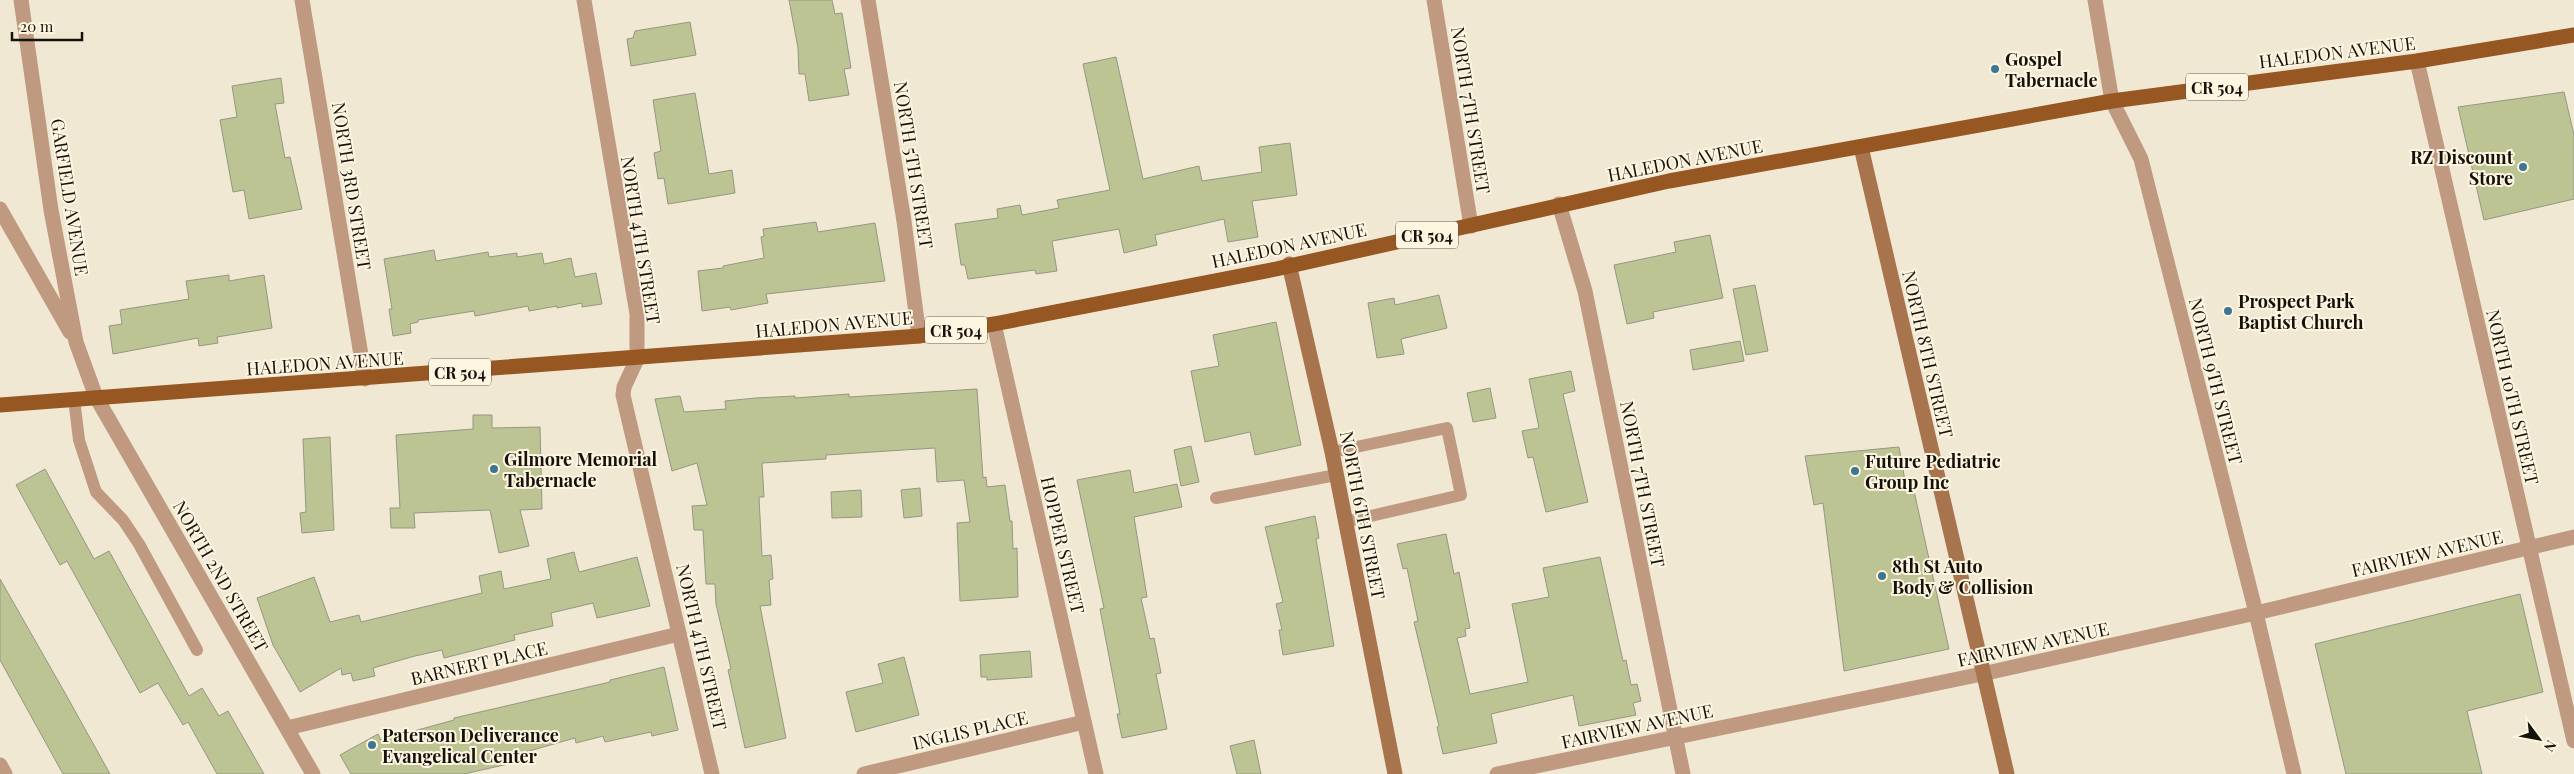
<svg xmlns="http://www.w3.org/2000/svg" width="2574" height="774" font-family="'Playfair Display',serif">
<style>
.building{fill:#bdc494;stroke:#949783}
.lines{fill:none;stroke-linecap:round;stroke-linejoin:round}
.lane{stroke:#bf9a81;stroke-width:12}
.street{stroke:#bf9a81;stroke-width:15}
.secondary{stroke:#a8744d;stroke-width:15}
.primary{stroke:#965723;stroke-width:15}
.poi-dot{fill:#3d7690;stroke:#fef5e1;stroke-width:2}
.labels{text-anchor:middle;dominant-baseline:central;stroke-width:4;stroke-linejoin:round;paint-order:stroke}
.shield{fill:#fef5e1;stroke:#5b554b;stroke-width:1}
.shield-label{font-size:16px;font-weight:bold;fill:#15110b}
.street-label{font-size:18px;fill:#15110b;stroke:#fef5e1}
.poi-label{font-size:18px;font-weight:bold;fill:#15110b;stroke:#fef5e1;text-anchor:start}
</style>
<rect width="100%" height="100%" fill="#f1e8d4"/>
<!-- building -->
<g class="building">
<path d="M 789,0 L 832,0 L 835,14 L 842,13 L 851,68 L 844,69 L 849,95 L 809,101 L 805,74 L 799,74 L 798,48 Z"/>
<path d="M 690,22 L 696,55 L 631,66 L 627,39 L 633,38 L 635,31 Z"/>
<path d="M 1116,57 L 1143,179 L 1199,166 L 1202,181 L 1262,172 L 1259,147 L 1290,143 L 1297,195 L 1252,201 L 1258,237 L 1228,242 L 1224,219 L 1155,235 L 1157,245 L 1124,253 L 1119,229 L 1052,241 L 1057,271 L 1036,274 L 1035,270 L 968,279 L 965,265 L 961,265 L 955,224 L 998,218 L 997,209 L 1020,205 L 1022,215 L 1059,208 L 1057,200 L 1110,190 L 1083,64 Z"/>
<path d="M 281,78 L 284,103 L 275,104 L 285,158 L 290,157 L 302,209 L 249,219 L 244,190 L 233,192 L 220,120 L 237,117 L 232,86 Z"/>
<path d="M 2564,92 L 2574,135 L 2574,199 L 2484,220 L 2458,107 Z"/>
<path d="M 695,93 L 709,174 L 732,170 L 735,193 L 668,204 L 664,178 L 658,179 L 654,153 L 661,151 L 653,100 Z"/>
<path d="M 816,222 L 818,232 L 875,223 L 885,281 L 766,294 L 768,303 L 731,310 L 730,307 L 702,311 L 698,271 L 723,268 L 723,266 L 764,258 L 761,237 L 764,236 L 763,229 Z"/>
<path d="M 1710,235 L 1723,298 L 1653,312 L 1654,318 L 1627,324 L 1614,265 L 1676,252 L 1674,242 Z"/>
<path d="M 434,250 L 436,261 L 488,252 L 489,257 L 517,253 L 517,257 L 542,253 L 544,264 L 571,258 L 575,277 L 596,273 L 602,304 L 582,307 L 582,303 L 557,308 L 557,306 L 529,311 L 528,306 L 475,316 L 474,311 L 418,320 L 418,322 L 410,324 L 411,333 L 393,336 L 389,309 L 392,309 L 384,259 Z"/>
<path d="M 229,275 L 229,281 L 264,275 L 272,328 L 217,337 L 218,343 L 199,346 L 198,338 L 113,354 L 109,326 L 122,324 L 120,310 L 189,299 L 186,281 Z"/>
<path d="M 1755,285 L 1768,351 L 1746,355 L 1733,289 Z"/>
<path d="M 1439,295 L 1447,328 L 1401,339 L 1404,354 L 1377,358 L 1368,303 L 1394,298 L 1395,305 Z"/>
<path d="M 1276,322 L 1301,445 L 1255,455 L 1250,432 L 1205,442 L 1191,371 L 1219,366 L 1213,335 Z"/>
<path d="M 1740,341 L 1744,361 L 1693,370 L 1690,350 Z"/>
<path d="M 1571,371 L 1575,391 L 1563,394 L 1588,502 L 1546,512 L 1533,457 L 1528,458 L 1522,431 L 1539,428 L 1529,379 Z"/>
<path d="M 1490,388 L 1496,418 L 1473,422 L 1467,393 Z"/>
<path d="M 977,389 L 983,478 L 986,477 L 987,487 L 1005,485 L 1010,521 L 1012,521 L 1013,549 L 1017,548 L 1018,597 L 960,601 L 957,523 L 970,522 L 964,480 L 937,482 L 935,448 L 826,455 L 826,459 L 762,463 L 764,497 L 759,497 L 762,556 L 771,555 L 773,579 L 769,580 L 771,605 L 760,606 L 786,738 L 745,748 L 728,670 L 731,669 L 716,604 L 715,584 L 706,584 L 703,530 L 694,530 L 692,506 L 707,505 L 697,463 L 672,471 L 655,399 L 680,396 L 684,412 L 726,409 L 725,401 L 756,398 L 795,396 L 795,398 L 849,394 L 849,397 Z"/>
<path d="M 473,415 L 492,415 L 492,428 L 540,427 L 542,509 L 520,510 L 529,546 L 499,553 L 490,510 L 414,513 L 415,528 L 391,528 L 390,508 L 400,508 L 396,435 L 473,429 Z"/>
<path d="M 330,437 L 334,530 L 302,533 L 300,513 L 306,512 L 303,439 Z"/>
<path d="M 1191,446 L 1199,482 L 1181,486 L 1174,450 Z"/>
<path d="M 1899,447 L 1907,492 L 1914,491 L 1949,649 L 1844,671 L 1823,503 L 1814,505 L 1805,456 Z"/>
<path d="M 45,469 L 94,559 L 109,551 L 189,696 L 202,688 L 219,716 L 228,711 L 264,774 L 217,774 L 188,722 L 183,725 L 158,683 L 140,693 L 67,561 L 60,565 L 16,485 Z"/>
<path d="M 1130,470 L 1134,493 L 1177,484 L 1182,507 L 1134,517 L 1147,597 L 1141,598 L 1150,639 L 1154,638 L 1161,673 L 1156,674 L 1167,729 L 1122,738 L 1117,714 L 1120,714 L 1100,609 L 1104,608 L 1077,480 Z"/>
<path d="M 920,488 L 922,516 L 904,518 L 901,490 Z"/>
<path d="M 861,490 L 862,517 L 832,518 L 831,492 Z"/>
<path d="M 1315,516 L 1319,538 L 1316,539 L 1334,646 L 1283,655 L 1279,630 L 1282,630 L 1276,604 L 1283,602 L 1265,527 Z"/>
<path d="M 1446,534 L 1454,574 L 1459,572 L 1470,628 L 1465,629 L 1466,636 L 1457,638 L 1470,694 L 1528,682 L 1512,604 L 1549,597 L 1543,568 L 1600,557 L 1623,661 L 1626,660 L 1631,685 L 1637,684 L 1641,701 L 1633,703 L 1636,715 L 1579,726 L 1573,695 L 1491,714 L 1497,743 L 1443,754 L 1437,727 L 1439,726 L 1414,622 L 1418,621 L 1407,568 L 1403,569 L 1397,544 Z"/>
<path d="M 574,552 L 579,572 L 637,557 L 650,606 L 597,618 L 593,603 L 551,613 L 553,626 L 514,635 L 515,640 L 444,658 L 442,650 L 415,656 L 373,668 L 375,676 L 353,681 L 351,673 L 342,675 L 341,668 L 300,692 L 273,645 L 257,598 L 314,577 L 330,622 L 359,615 L 361,622 L 482,593 L 479,576 L 501,571 L 504,589 L 551,579 L 547,559 Z"/>
<path d="M 0,579 L 65,693 L 110,774 L 63,774 L 0,660 Z"/>
<path d="M 2520,594 L 2543,692 L 2467,711 L 2482,774 L 2346,774 L 2315,644 Z"/>
<path d="M 1030,651 L 1032,677 L 987,680 L 987,677 L 981,677 L 980,655 Z"/>
<path d="M 904,657 L 919,715 L 856,732 L 846,692 L 883,683 L 878,664 Z"/>
<path d="M 664,667 L 678,730 L 652,736 L 651,732 L 605,742 L 603,736 L 576,743 L 575,738 L 515,755 L 517,762 L 464,774 L 351,774 L 340,755 L 378,734 L 381,740 L 454,720 L 454,718 L 610,682 L 610,680 Z"/>
<path d="M 1254,740 L 1261,774 L 1237,774 L 1230,746 Z"/>
</g>
<g class="lines">
<!-- lane -->
<g class="lane">
<path d="M 74,399 L 79,440 L 96,492 L 123,520 L 139,544 L 197,650"/>
<path d="M 1332,452 L 1447,428 L 1461,495 L 1345,522"/>
<path d="M 1216,498 L 1336,475"/>
</g>
<!-- street -->
<g class="street">
<path d="M 21,0 L 51,210 L 76,342 L 96,397 L 313,774"/>
<path d="M 302,0 L 365,379"/>
<path d="M 584,0 L 637,314 L 637,359 L 624,387 L 623,395 L 712,774"/>
<path d="M 868,0 L 904,221 L 919,336"/>
<path d="M 1434,0 L 1471,226"/>
<path d="M 2095,0 L 2112,101 L 2141,159 L 2256,613 L 2294,774"/>
<path d="M 2417,61 L 2574,741"/>
<path d="M 1559,204 L 1585,291 L 1683,774"/>
<path d="M 0,209 L 70,332"/>
<path d="M 994,324 L 1096,774"/>
<path d="M 287,728 L 679,634"/>
<path d="M 0,765 L 5,774"/>
<path d="M 864,774 L 1084,722"/>
<path d="M 1497,774 L 1982,674 L 2256,613 L 2574,537"/>
</g>
<!-- secondary -->
<g class="secondary">
<path d="M 1861,147 L 2007,774"/>
<path d="M 1289,264 L 1332,452 L 1395,774"/>
</g>
<!-- primary -->
<path class="primary" d="M 0,405 L 919,336 L 994,324 L 1276,269 L 1669,181 L 2112,101 L 2417,61 L 2574,35"/>
</g>
<!-- markers -->
<g class="poi-dot">
<circle cx="1995" cy="69" r="5"/>
<circle cx="2523" cy="167" r="5"/>
<circle cx="2228" cy="311" r="5"/>
<circle cx="494" cy="469" r="5"/>
<circle cx="1855" cy="471" r="5"/>
<circle cx="1882" cy="576" r="5"/>
<circle cx="372" cy="745" r="5"/>
</g>
<g class="labels">
<!-- shield labels -->
<g class="shield">
<rect x="2186" y="73.5" width="62" height="27" rx="4"/>
<rect x="1396" y="221.5" width="62" height="27" rx="4"/>
<rect x="925" y="316.5" width="62" height="27" rx="4"/>
<rect x="429" y="358.5" width="62" height="27" rx="4"/>
</g>
<g class="shield-label">
<text x="2217" y="87">CR 504</text>
<text x="1427" y="235">CR 504</text>
<text x="956" y="330">CR 504</text>
<text x="460" y="372">CR 504</text>
</g>
<!-- street labels -->
<g class="street-label">
<text transform="translate(2337 52) rotate(-7)">HALEDON AVENUE</text>
<text transform="translate(1471 110) rotate(81)">NORTH 7TH STREET</text>
<text transform="translate(1685 160) rotate(-11)">HALEDON AVENUE</text>
<text transform="translate(914 165) rotate(81)">NORTH 5TH STREET</text>
<text transform="translate(352 186) rotate(81)">NORTH 3RD STREET</text>
<text transform="translate(70 197) rotate(81)">GARFIELD AVENUE</text>
<text transform="translate(641 240) rotate(81)">NORTH 4TH STREET</text>
<text transform="translate(1289 245) rotate(-12)">HALEDON AVENUE</text>
<text transform="translate(834 324) rotate(-5)">HALEDON AVENUE</text>
<text transform="translate(1928 354) rotate(77)">NORTH 8TH STREET</text>
<text transform="translate(325 363) rotate(-4)">HALEDON AVENUE</text>
<text transform="translate(2216 381) rotate(76)">NORTH 9TH STREET</text>
<text transform="translate(2513 397) rotate(77)">NORTH 10TH STREET</text>
<text transform="translate(1643 484) rotate(79)">NORTH 7TH STREET</text>
<text transform="translate(1363 515) rotate(79)">NORTH 6TH STREET</text>
<text transform="translate(1063 545) rotate(77)">HOPPER STREET</text>
<text transform="translate(2427 553) rotate(-13)">FAIRVIEW AVENUE</text>
<text transform="translate(221 576) rotate(60)">NORTH 2ND STREET</text>
<text transform="translate(2033 644) rotate(-12)">FAIRVIEW AVENUE</text>
<text transform="translate(702 647) rotate(77)">NORTH 4TH STREET</text>
<text transform="translate(479 663) rotate(-13)">BARNERT PLACE</text>
<text transform="translate(1637 726) rotate(-12)">FAIRVIEW AVENUE</text>
<text transform="translate(970 730) rotate(-13)">INGLIS PLACE</text>
</g>
<!-- poi labels -->
<g class="poi-label">
<text x="2005" y="59">Gospel<tspan x="2005" dy="21">Tabernacle</tspan></text>
<text x="2513" y="157" text-anchor="end">RZ Discount<tspan x="2513" dy="21">Store</tspan></text>
<text x="2238" y="301">Prospect Park<tspan x="2238" dy="21">Baptist Church</tspan></text>
<text x="504" y="459">Gilmore Memorial<tspan x="504" dy="21">Tabernacle</tspan></text>
<text x="1865" y="461">Future Pediatric<tspan x="1865" dy="21">Group Inc</tspan></text>
<text x="1892" y="566">8th St Auto<tspan x="1892" dy="21">Body &amp; Collision</tspan></text>
<text x="382" y="735">Paterson Deliverance<tspan x="382" dy="21">Evangelical Center</tspan></text>
</g>
</g>
<!-- north arrow -->
<g transform="translate(2539 739) rotate(122)" stroke="#fef5e1" stroke-width="4" paint-order="stroke">
<path d="M0-4L9 19L0 12L-9 19Z" fill="#15110b"/>
<text y="-8" font-size="14" font-weight="bold" text-anchor="middle" fill="#15110b">N</text>
</g>
<!-- scale -->
<path d="M12 32v8h70v-8" fill="none" stroke="#15110b" stroke-width="2.5"/>
<text x="20" y="32" font-size="15" fill="#15110b" stroke="#fef5e1" stroke-width="4" paint-order="stroke">20 m</text>
</svg>
